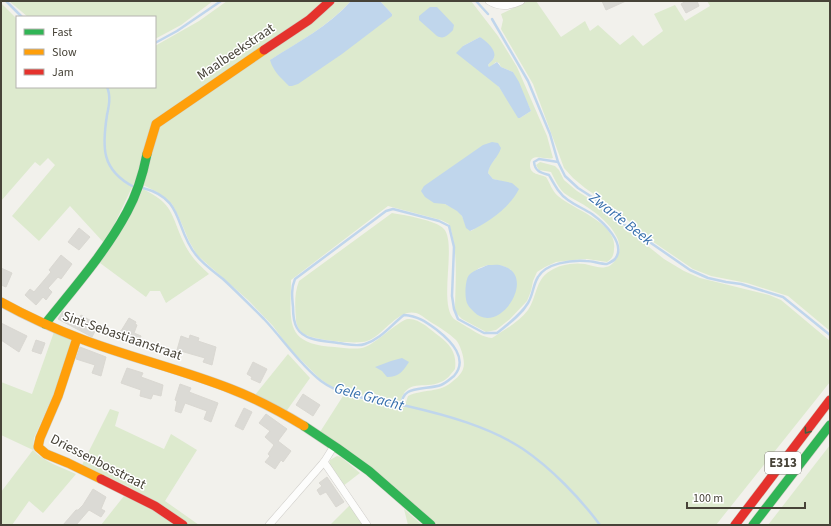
<svg xmlns="http://www.w3.org/2000/svg" width="831" height="526" font-family="'Source Sans 3',sans-serif">
<style>
.green{fill:#ddeace;fill-rule:evenodd}
.water{fill:#c0d6ec}
.lines{fill:none;stroke-linecap:round;stroke-linejoin:round}
.stream{stroke:#c0d6ec;stroke-width:2.5}
.building{fill:#dbdad5;stroke:#dad8d2}
.street-casing{stroke:#d0ceca;stroke-width:8}
.fast-casing{stroke:#d0cec3;stroke-width:10}
.slow-casing{stroke:#d0cec3;stroke-width:10}
.jam-casing{stroke:#d0cec3;stroke-width:10}
.street{stroke:#fdfdfc;stroke-width:7}
.fast{stroke:#30b455;stroke-width:9}
.slow{stroke:#ff9f0a;stroke-width:9}
.jam{stroke:#e5322d;stroke-width:9}
.oneway{stroke:#415f3f}
.labels{text-anchor:middle;dominant-baseline:central;stroke-width:3;stroke-linejoin:round;paint-order:stroke}
.shield{fill:#fff;stroke:#7e7b74;stroke-width:1}
.shield-label{font-size:13px;font-weight:bold;fill:#474338}
.street-label{font-size:14px;fill:#474338;stroke:#fff}
.water-label{font-size:15px;font-style:italic;fill:#3870ad;stroke:#fff}
</style>
<rect width="100%" height="100%" fill="#f2f1ec"/>
<!-- green -->
<g class="green">
<path d="M 9,1 L 213,1 L 181,25 L 155,39 L 155,17 L 28,17 Z"/>
<path d="M 227,1 L 326,1 L 324,5 L 229,69 L 334,1 L 351,1 C 328,26 299,42 270,60 L 392,14 L 380,1 L 471,1 L 498,36 L 517,67 L 547,136 L 553,158 C 547,161 530,151 530,165 C 530,175 540,174 546,177 C 550,183 552,191 558,196 C 574,210 618,223 614,249 C 614,255 612,259 607,262 L 587,259 L 573,260 L 556,262 L 545,267 L 537,272 L 533,281 L 531,291 L 527,301 L 510,319 L 496,330 L 486,332 L 462,319 L 455,312 C 455,284 459,250 449,224 L 441,220 L 388,206 L 291,280 C 291,321 283,344 335,347 C 343,348 359,350 365,347 C 376,343 401,319 408,319 C 419,318 431,330 439,336 C 451,345 457,354 455,369 C 451,374 447,380 441,382 C 423,390 407,377 400,403 L 377,399 L 333,388 L 319,378 L 290,349 L 273,326 L 248,300 L 197,255 L 189,241 L 178,215 L 172,204 L 157,192 L 135,181 L 105,244 L 70,206 L 39,241 L 12,216 L 55,165 L 48,158 L 40,166 L 35,162 L 1,201 L 1,3 L 17,19 L 17,87 L 155,87 L 155,46 L 199,21 ZM 480,37 C 488,43 491,49 494,58 L 488,65 L 489,67 L 490,67 L 496,62 L 499,63 L 501,67 L 513,72 L 531,111 L 520,118 L 499,87 L 463,46 ZM 496,158 L 490,165 L 488,173 L 493,179 L 501,181 L 505,207 L 479,226 L 471,231 C 463,223 466,224 462,216 C 459,210 451,207 445,204 ZM 488,265 L 503,266 L 511,270 L 470,275 L 479,268 Z"/>
<path d="M 528,1 L 536,1 L 561,37 L 585,21 L 590,31 L 598,25 L 620,45 L 633,35 L 643,46 L 663,31 L 654,14 L 675,5 L 685,21 L 710,6 L 707,1 L 830,1 L 830,331 L 788,296 L 747,283 L 711,276 L 693,269 L 649,239 L 615,209 L 585,188 L 573,178 L 564,168 L 533,84 L 501,29 L 503,20 L 501,14 Z"/>
<path d="M 540,162 L 555,166 L 559,170 L 564,180 L 577,191 L 601,206 L 614,219 L 664,259 L 684,271 L 700,278 L 769,295 L 781,300 L 830,341 L 830,382 L 716,525 L 438,525 L 370,467 L 320,432 L 343,396 L 404,408 L 408,396 C 422,389 441,393 453,381 C 456,379 462,373 463,369 C 466,362 461,346 456,340 C 449,333 437,326 429,321 C 425,318 420,314 416,313 C 398,308 383,336 367,341 C 357,345 311,340 302,333 C 299,330 296,324 296,320 C 295,306 294,294 299,281 L 392,213 C 404,215 436,220 444,229 C 457,244 438,304 454,319 C 458,322 463,324 467,327 C 476,332 482,337 492,338 C 504,330 519,322 528,310 C 537,297 535,280 550,271 C 558,265 574,262 585,264 C 591,265 599,269 606,267 C 612,266 616,260 618,255 C 626,238 602,217 590,209 C 582,203 572,199 564,193 C 558,187 555,180 551,172 L 539,170 L 536,165 Z"/>
<path d="M 143,189 C 175,205 170,214 184,243 C 190,256 199,265 209,274 L 166,303 L 160,291 L 150,291 L 146,297 L 100,263 C 116,239 130,216 143,189 Z"/>
<path d="M 54,332 L 72,340 L 65,369 L 34,438 L 33,450 C 44,462 61,467 76,474 L 43,513 L 29,501 L 12,525 L 1,525 L 1,492 L 33,450 L 1,435 L 1,382 L 32,394 Z"/>
<path d="M 288,354 L 310,378 L 285,413 L 255,395 Z"/>
<path d="M 110,409 L 119,412 L 115,426 L 164,449 L 171,434 L 197,450 L 165,501 L 199,525 L 101,525 L 124,496 L 161,507 L 129,487 L 82,465 Z"/>
<path d="M 830,445 L 830,525 L 768,525 Z"/>
<path d="M 337,456 L 341,457 L 360,473 L 343,486 L 329,465 L 330,460 Z"/>
<path d="M 350,505 L 363,524 L 361,525 L 330,525 Z"/>
<path d="M 404,509 L 422,525 L 408,525 Z"/>
</g>
<!-- water -->
<g class="water">
<path d="M 351,1 L 380,1 L 392,14 L 392,16 L 342,54 L 298,84 L 292,86 L 289,86 C 281,78 273,71 270,60 C 298,42 329,26 351,1 Z"/>
<path d="M 430,7 L 437,7 L 454,25 L 453,30 C 448,35 444,40 437,36 L 419,20 L 419,16 Z"/>
<path d="M 480,37 C 485,40 497,50 494,57 C 494,60 490,62 488,65 L 489,67 L 497,62 L 501,67 L 513,72 L 519,82 L 531,111 L 520,118 L 518,118 L 499,87 L 456,53 L 463,46 Z"/>
<path d="M 492,142 L 498,143 L 501,148 C 498,158 490,162 488,173 L 493,179 L 512,183 L 519,189 C 510,207 489,222 470,231 L 466,228 L 462,216 L 457,211 L 445,204 L 434,203 L 425,197 L 421,191 L 424,186 L 483,145 Z"/>
<path d="M 488,265 C 493,265 499,264 503,266 C 538,276 499,337 474,312 C 472,310 469,307 468,305 C 464,299 465,280 469,275 C 474,270 481,268 488,265 Z"/>
<path d="M 402,358 L 409,362 C 403,371 399,377 387,377 L 382,371 L 375,367 L 391,361 Z"/>
</g>
<g class="lines">
<!-- stream -->
<g class="stream">
<path d="M 6,1 L 22,17"/>
<path d="M 476,1 L 488,14"/>
<path d="M 492,19 L 528,81 L 550,134 L 558,162 L 565,176 L 578,188 L 606,206 L 622,223 L 690,270 L 708,278 L 726,282 L 741,284 L 783,297 L 830,335"/>
<path d="M 155,43 L 177,31 L 221,1"/>
<path d="M 107,87 C 111,96 109,106 107,115 C 102,147 101,170 134,187"/>
<path d="M 143,188 C 185,199 174,228 196,255 C 203,264 214,272 223,279 C 237,292 251,306 264,319 C 283,339 299,364 321,381 C 345,399 379,400 407,406 C 446,415 490,427 523,449 C 551,468 580,498 600,525"/>
<path d="M 401,405 C 402,400 403,395 408,392 C 414,388 433,388 441,385 C 446,383 450,379 454,376 C 469,359 451,341 437,330 C 426,322 418,316 404,315 C 391,325 381,339 365,344 C 357,347 347,344 338,343 C 325,341 304,341 297,328 C 293,321 293,313 293,307 C 292,297 291,288 295,279 L 386,211 L 393,209 L 439,221 L 449,226 L 454,247 L 452,296 L 454,309 L 458,319 L 484,333 L 497,333 C 508,324 521,315 528,303 C 533,295 533,285 538,277 C 546,263 571,260 586,261 C 593,261 600,264 607,264 C 609,263 613,261 615,259 C 627,244 603,222 592,214 C 584,209 575,205 568,200 C 559,194 554,184 549,175 C 542,173 535,172 534,162 L 539,159 L 558,162"/>
</g>
</g>
<!-- building -->
<g class="building">
<path d="M 602,1 L 626,1 L 606,10 Z"/>
<path d="M 686,1 L 697,1 L 699,6 L 686,13 L 681,4 Z"/>
<path d="M 79,228 L 90,237 L 79,250 L 68,242 Z"/>
<path d="M 61,255 L 72,264 L 61,279 L 58,277 L 48,288 L 52,292 L 46,300 L 43,297 L 36,305 L 25,295 L 30,289 L 34,292 L 51,272 L 49,270 Z"/>
<path d="M 1,268 L 12,273 L 6,287 L 1,285 Z"/>
<path d="M 63,311 L 79,319 L 81,315 L 98,325 L 92,337 L 58,319 Z"/>
<path d="M 129,318 L 136,322 L 135,324 L 137,325 L 134,333 L 141,336 L 137,346 L 118,339 L 120,331 L 121,331 Z"/>
<path d="M 1,323 L 27,336 L 19,352 L 1,340 Z"/>
<path d="M 190,335 L 199,338 L 198,341 L 216,347 L 212,365 L 203,362 L 205,358 L 177,350 L 181,336 L 189,339 Z"/>
<path d="M 36,340 L 45,343 L 41,354 L 32,351 Z"/>
<path d="M 80,347 L 106,357 L 101,376 L 92,373 L 95,365 L 76,359 Z"/>
<path d="M 253,362 L 267,369 L 260,383 L 251,379 L 252,377 L 247,374 Z"/>
<path d="M 127,368 L 143,373 L 141,377 L 163,385 L 161,396 L 153,394 L 151,399 L 140,396 L 141,390 L 121,383 Z"/>
<path d="M 180,384 L 191,388 L 189,392 L 218,403 L 211,422 L 204,419 L 207,411 L 185,403 L 181,413 L 175,411 L 177,401 L 175,400 Z"/>
<path d="M 303,394 L 320,405 L 313,416 L 296,405 Z"/>
<path d="M 244,408 L 252,412 L 243,430 L 235,426 Z"/>
<path d="M 266,414 L 287,429 L 278,441 L 291,451 L 283,462 L 281,460 L 275,469 L 265,462 L 270,456 L 268,454 L 274,445 L 265,437 L 270,431 L 259,423 Z"/>
<path d="M 327,477 L 344,502 L 336,507 L 326,492 L 320,495 L 317,490 L 322,486 L 319,483 Z"/>
<path d="M 93,489 L 106,497 L 101,509 L 105,511 L 101,517 L 89,510 L 76,525 L 63,525 L 76,510 L 78,510 L 83,505 Z"/>
</g>
<g class="lines">
<!-- street casing -->
<g class="street-casing">
<g id="street">
<path d="M 489,1 C 500,8 510,6 521,1"/>
<path d="M 324,462 L 367,525"/>
<path d="M 269,525 L 324,462 L 334,446"/>
</g>
</g>
<!-- fast casing -->
<g class="fast-casing">
<g id="fast">
<path d="M 45,324 C 74,288 105,253 127,212 C 137,194 143,174 147,154"/>
<path d="M 304,426 L 337,448 L 369,471 L 431,525"/>
<path d="M 753,525 L 830,425"/>
</g>
</g>
<!-- slow casing -->
<g class="slow-casing">
<g id="slow">
<path d="M 147,154 L 156,124 L 264,50"/>
<path d="M 1,302 C 28,317 55,329 84,340 C 132,358 183,370 231,389 C 257,399 281,412 304,426"/>
<path d="M 77,338 L 58,396 L 40,438 L 38,447 L 46,454 L 68,463 L 101,479"/>
</g>
</g>
<!-- jam casing -->
<g class="jam-casing">
<g id="jam">
<path d="M 264,50 L 309,20 L 330,1"/>
<path d="M 101,479 L 155,506 L 183,525"/>
<path d="M 735,525 L 830,400"/>
</g>
</g>
<!-- street -->
<use href="#street" class="street"/>
<!-- fast -->
<use href="#fast" class="fast"/>
<!-- slow -->
<use href="#slow" class="slow"/>
<!-- jam -->
<use href="#jam" class="jam"/>
</g>
<!-- one-way arrows -->
<defs><path id="oneway-chevron" d="M-2-3.5L2.5 0L-2 3.5" fill="none" stroke-width="1.6" stroke-linecap="round" stroke-linejoin="round"/></defs>
<use class="oneway" href="#oneway-chevron" transform="translate(807 431) rotate(126)"/>
<g class="labels">
<!-- shield labels -->
<rect class="shield" x="765" y="452" width="36" height="22" rx="3"/>
<g class="shield-label">
<text x="783" y="463">E313</text>
</g>
<!-- street labels -->
<g class="street-label">
<text transform="translate(236 52) rotate(-34)">Maalbeekstraat</text>
<text transform="translate(122 336) rotate(19)">Sint-Sebastiaanstraat</text>
<text transform="translate(98 462) rotate(27)">Driessenbosstraat</text>
</g>
<!-- water labels -->
<g class="water-label">
<text transform="translate(621 219) rotate(38)">Zwarte Beek</text>
<text transform="translate(369 397) rotate(15)">Gele Gracht</text>
</g>
</g>
<!-- border -->
<rect width="831" height="526" fill="none" stroke="#474338" stroke-width="4"/>
<!-- legend -->
<rect x="16" y="16" width="140" height="72" fill="#ffffff" stroke="#b5b4af"/>
<rect x="24" y="29" width="20" height="6" fill="#30b455" stroke="#b5b4af"/>
<text x="52" y="36" font-size="12" fill="#474338">Fast</text>
<rect x="24" y="49" width="20" height="6" fill="#ff9f0a" stroke="#b5b4af"/>
<text x="52" y="56" font-size="12" fill="#474338">Slow</text>
<rect x="24" y="69" width="20" height="6" fill="#e5322d" stroke="#b5b4af"/>
<text x="52" y="76" font-size="12" fill="#474338">Jam</text>
<!-- scale -->
<path d="M687 502v6h118v-6" fill="none" stroke="#474338" stroke-width="2"/>
<text x="693" y="502" font-size="12" fill="#474338" stroke="#ffffff" stroke-width="3" paint-order="stroke">100 m</text>
</svg>
